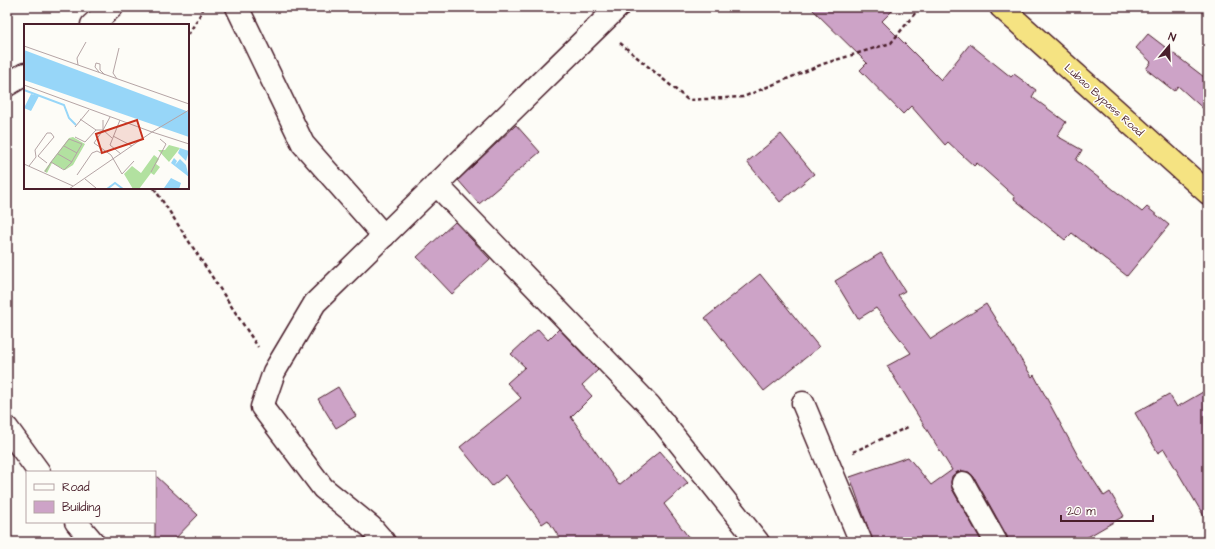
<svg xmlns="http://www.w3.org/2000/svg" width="1215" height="549" font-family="'Architects Daughter',sans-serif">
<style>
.building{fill:#cda3c7;stroke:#4a1f2b}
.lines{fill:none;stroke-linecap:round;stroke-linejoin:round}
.minor-casing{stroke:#4a1f2b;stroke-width:25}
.highway-casing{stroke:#4a1f2b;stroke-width:25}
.path{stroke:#4a1f2b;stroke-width:2.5;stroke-dasharray:4 3;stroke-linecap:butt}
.minor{stroke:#fdfcf7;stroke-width:22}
.highway{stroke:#f5e382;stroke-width:22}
.labels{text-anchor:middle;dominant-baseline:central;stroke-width:3;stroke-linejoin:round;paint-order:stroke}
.street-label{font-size:11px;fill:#4a1f2b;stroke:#fdfcf7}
.inset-river{fill:none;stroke:#97d6f8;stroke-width:2}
.inset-road{fill:none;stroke:#b5a4a5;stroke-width:1}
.view{fill:#c8321e;fill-opacity:0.15;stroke:#c8321e;stroke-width:2}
.inset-edge{fill:none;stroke:#4a1f2b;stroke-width:2}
</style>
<rect width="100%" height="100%" fill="#fdfcf7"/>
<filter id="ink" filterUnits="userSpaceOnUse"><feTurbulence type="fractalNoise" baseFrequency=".025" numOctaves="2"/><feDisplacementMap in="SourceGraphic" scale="8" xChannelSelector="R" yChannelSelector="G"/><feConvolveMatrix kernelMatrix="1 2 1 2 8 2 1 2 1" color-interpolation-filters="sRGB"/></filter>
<g filter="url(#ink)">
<!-- building -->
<g class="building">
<path d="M 810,7 L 896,7 L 882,21 L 941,80 L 970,44 L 1011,77 L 1014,74 L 1036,90 L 1032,97 L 1066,122 L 1057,136 L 1082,150 L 1076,160 L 1142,212 L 1147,207 L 1169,225 L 1127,276 L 1072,233 L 1065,240 L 1014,199 L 1015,197 L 977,163 L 974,166 L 948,142 L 945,145 L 911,106 L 903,114 L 860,70 L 867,63 Z"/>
<path d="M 1148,34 L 1208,80 L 1208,113 L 1178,86 L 1174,91 L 1146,69 L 1151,62 L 1136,48 Z"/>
<path d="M 516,125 L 540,152 L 479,204 L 458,180 Z"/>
<path d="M 781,134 L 814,174 L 780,202 L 747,162 Z"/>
<path d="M 455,222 L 490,259 L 452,294 L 417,257 Z"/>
<path d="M 881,253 L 905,291 L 898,295 L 931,339 L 986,304 L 1032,377 L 1034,375 L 1078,456 L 1104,496 L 1110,492 L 1124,516 L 1079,542 L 1008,542 L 1007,536 L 974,477 L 969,472 L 963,471 L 957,472 L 952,476 L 951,482 L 952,489 L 982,542 L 873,542 L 850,477 L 908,457 L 931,485 L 952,470 L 887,366 L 911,353 L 876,308 L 858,319 L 835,281 Z"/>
<path d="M 760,274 L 819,347 L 764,391 L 705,318 Z"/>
<path d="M 538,329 L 548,340 L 559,329 L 598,370 L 582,385 L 592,396 L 571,417 L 619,485 L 660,451 L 688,483 L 664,504 L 692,542 L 562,542 L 548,520 L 542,524 L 506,475 L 492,486 L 460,447 L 521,398 L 507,383 L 525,367 L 511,354 Z"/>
<path d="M 338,387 L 356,416 L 336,428 L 318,399 Z"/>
<path d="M 1208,389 L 1208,523 L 1164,449 L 1158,453 L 1135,413 L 1169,394 L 1177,407 Z"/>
<path d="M 155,475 L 198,515 L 172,542 L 155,542 Z"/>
</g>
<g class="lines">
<!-- minor casing -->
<g class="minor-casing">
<g id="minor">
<path d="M 237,7 L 303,144 L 384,236"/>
<path d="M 92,25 L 112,7"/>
<path d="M 7,85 L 25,74"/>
<path d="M 436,184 L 650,406 L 758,542"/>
<path d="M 803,403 L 861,542"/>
<path d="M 7,428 L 39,472"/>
<path d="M 963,483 L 996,542"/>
<path d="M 76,522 L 93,542"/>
<path d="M 384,542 L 371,527 L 323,488 L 262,407 L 274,372 L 315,303 L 618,7"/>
</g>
</g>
<!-- highway casing -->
<g class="highway-casing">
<path id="highway" d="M 1001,7 L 1208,193"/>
</g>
<!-- path -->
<g class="path">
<path d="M 188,35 L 200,15 L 203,7"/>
<path d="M 620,43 L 688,100 L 743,97 L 823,64 L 891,43 L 920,7"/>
<path d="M 154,188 L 258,347"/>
<path d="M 853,452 L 910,426"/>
</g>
<!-- minor -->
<use href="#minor" class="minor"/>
<!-- highway -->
<use href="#highway" class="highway"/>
</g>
</g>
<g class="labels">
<!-- street labels -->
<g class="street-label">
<text transform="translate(1104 100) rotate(42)">Lubao Bypass Road</text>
</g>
</g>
<!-- overview -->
<g transform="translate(24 24)">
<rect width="165" height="165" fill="#fdfcf7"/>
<path d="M 49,113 L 61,120 L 49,141 L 41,146 L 28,139 L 23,149 L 20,147 L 45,114 ZM 145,121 L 156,124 L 145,138 L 134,126 L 141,126 ZM 130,131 L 135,135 L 132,140 L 136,143 L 130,151 L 127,149 L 115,165 L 109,165 L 100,150 L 108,142 L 117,149 Z" fill="#b2e1a0"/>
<path d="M 0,26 L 165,88 L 165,113 L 0,56 ZM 7,70 L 15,72 L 7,87 L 0,84 ZM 156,124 L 165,127 L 162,137 L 154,129 ZM 150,134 L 153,137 L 151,141 L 156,135 L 162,141 L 165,153 L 147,139 ZM 147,154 L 157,159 L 155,165 L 140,164 Z" fill="#97d6f8"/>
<path class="inset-river" d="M 0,66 L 40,81 L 45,94 L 52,101M 83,165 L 91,159 L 99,165"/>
<path class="inset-road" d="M 0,22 L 165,80M 54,41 L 53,34 L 62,18M 75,48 L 71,43 L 72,39 L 76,40 L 76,46 L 81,51M 93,55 L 89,49 L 95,24M 0,61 L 128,108 L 165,86M 86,93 L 79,106 L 88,114M 56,95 L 72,106 L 79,106M 79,96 L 79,106 L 70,119 L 87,131 L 98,150 L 110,137M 96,96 L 86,121 L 97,130M 51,103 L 65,86M 128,108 L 165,120M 89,112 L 108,122M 51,113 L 61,118 L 72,106M 40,122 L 53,129M 34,130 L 48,138M 0,140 L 49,162M 5,142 L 12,133 L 11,126 L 23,109 L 27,109 L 30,113 L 14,132 L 23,139M 21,148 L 27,138 L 45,115 L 58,120 L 47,139 L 40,146 L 27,138M 127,148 L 142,120 L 136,115M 53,151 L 68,129 L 73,127 L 77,129M 61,155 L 72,164M 45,165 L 128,108"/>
<path class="view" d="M 113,96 L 119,115 L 78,129 L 72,110 Z"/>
<rect width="165" height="165" class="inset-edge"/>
</g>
<!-- margin -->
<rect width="1215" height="549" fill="none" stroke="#fdfcf7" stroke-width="24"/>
<rect x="12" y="12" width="1191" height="525" fill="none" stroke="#4a1f2b" stroke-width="1.5" filter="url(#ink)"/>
<!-- legend -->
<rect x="26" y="471" width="130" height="52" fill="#fdfcf7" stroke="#b5a4a5"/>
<rect x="34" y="484" width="20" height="6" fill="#fdfcf7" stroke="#b5a4a5"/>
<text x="62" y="491" font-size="12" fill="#4a1f2b">Road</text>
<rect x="34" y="501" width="20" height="12" fill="#cda3c7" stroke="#b5a4a5"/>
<text x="62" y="511" font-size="12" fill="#4a1f2b">Building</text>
<!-- north arrow -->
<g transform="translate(1169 46) rotate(19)" stroke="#fdfcf7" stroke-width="3" paint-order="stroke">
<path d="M0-3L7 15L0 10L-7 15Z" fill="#4a1f2b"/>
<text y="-6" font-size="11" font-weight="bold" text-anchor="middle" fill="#4a1f2b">N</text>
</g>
<!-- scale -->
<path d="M1061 515v6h92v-6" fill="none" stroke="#4a1f2b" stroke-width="2"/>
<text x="1067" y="515" font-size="12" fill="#4a1f2b" stroke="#fdfcf7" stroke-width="3" paint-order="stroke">20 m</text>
</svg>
